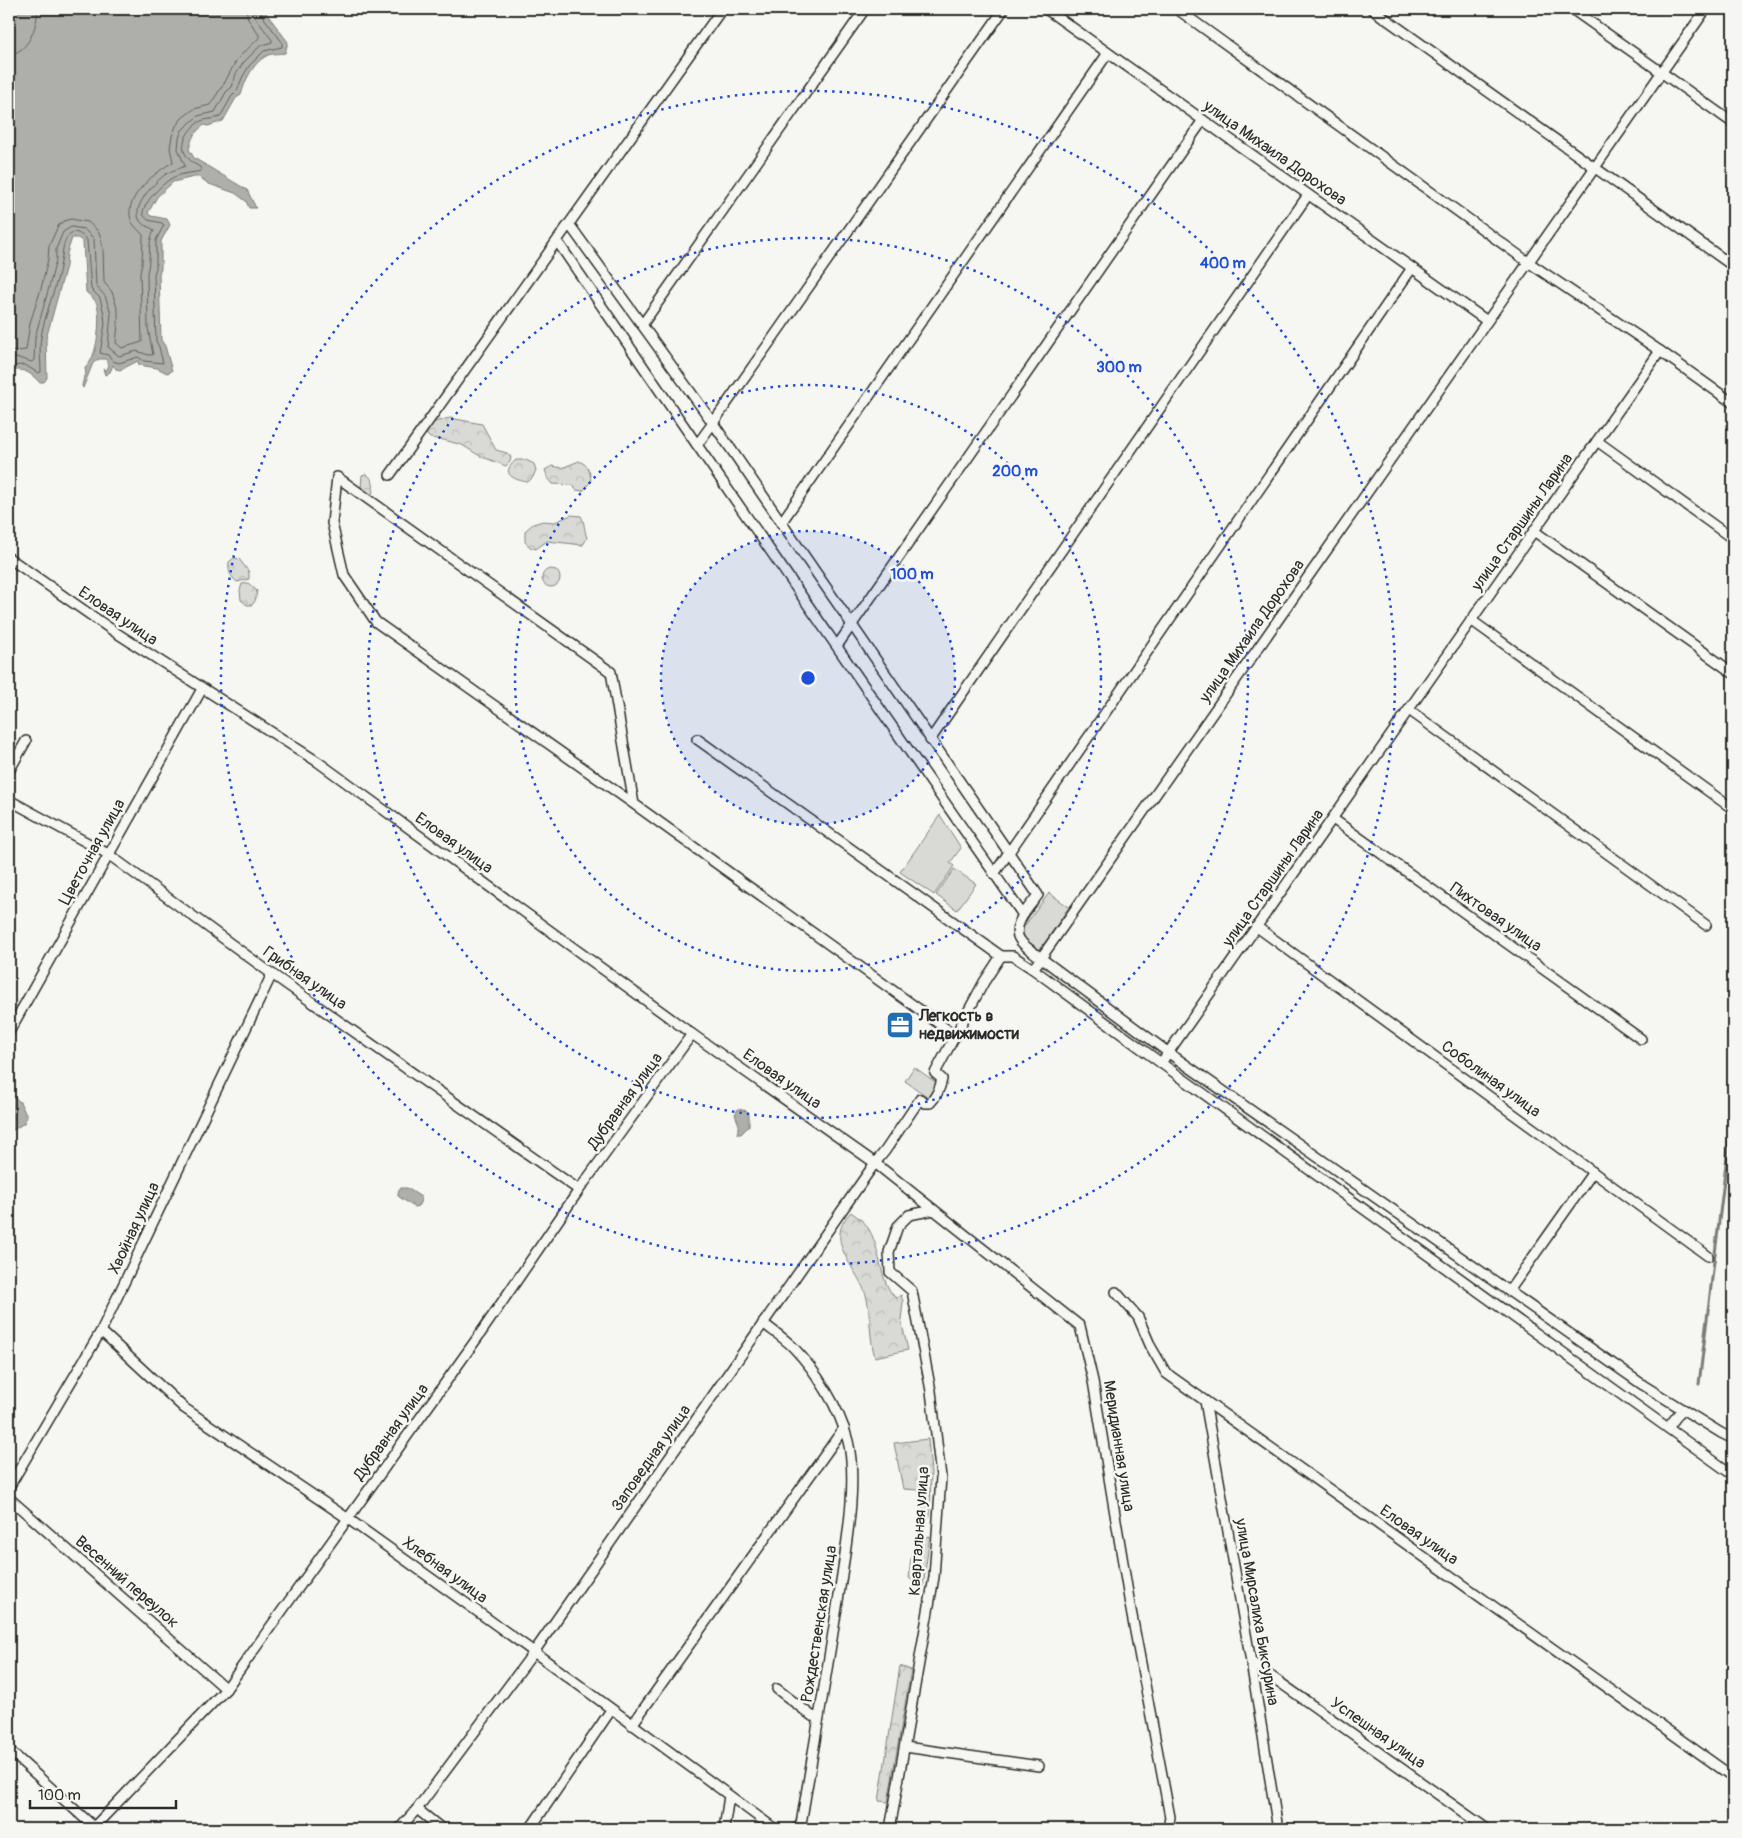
<svg xmlns="http://www.w3.org/2000/svg" width="1742" height="1838" font-family="Pangolin,sans-serif">
<style>
.green{fill:#d9d9d5;stroke:#828280}
.forest{fill:url(#forest-crowns);stroke:#828280}
.water{fill:#aeaeab;stroke:#7a7a78}
.lines{fill:none;stroke-linecap:round;stroke-linejoin:round}
.shore{stroke:#5f5f5e;stroke-width:1}
.stream{stroke:#7a7a78;stroke-width:3}
.minor-casing{stroke:#2b2b2b;stroke-width:12}
.minor{stroke:#f6f6f2;stroke-width:9}
.ring{fill:none;stroke:#1d4ed8;stroke-width:2.5;stroke-dasharray:2.5 5}
.labels{text-anchor:middle;dominant-baseline:central;stroke-width:5;stroke-linejoin:round;paint-order:stroke}
.street-label{font-size:16px;fill:#2b2b2b;stroke:#f6f6f2}
.poi-label{font-size:16px;font-weight:bold;fill:#2b2b2b;stroke:#f6f6f2;text-anchor:start}
.centre{fill:#1d4ed8;stroke:#f6f6f2;stroke-width:2.5}
.ring-label{font-size:15px;text-anchor:middle;font-weight:bold;fill:#1d4ed8;stroke:#f6f6f2;stroke-width:5;stroke-linejoin:round;paint-order:stroke}
</style>
<defs>
<pattern id="forest-crowns" width="20" height="18" patternUnits="userSpaceOnUse" patternTransform="scale(1.25)"><rect width="20" height="18" fill="#d9d9d5"/><path d="M2 6a3 3 0 1 1 6 0M12 15a3 3 0 1 1 6 0" fill="none" stroke="#babab7"/></pattern>
</defs>
<rect width="100%" height="100%" fill="#f6f6f2"/>
<filter id="ink" filterUnits="userSpaceOnUse"><feTurbulence type="fractalNoise" baseFrequency=".02" numOctaves="2"/><feDisplacementMap in="SourceGraphic" scale="10" xChannelSelector="R" yChannelSelector="G"/><feConvolveMatrix kernelMatrix="1 2 1 2 8 2 1 2 1" color-interpolation-filters="sRGB"/></filter>
<g filter="url(#ink)">
<!-- green -->
<g class="green">
<path d="M 940,815 L 961,848 L 950,863 L 954,866 L 934,895 L 900,872 Z"/>
<path d="M 954,869 L 976,884 L 957,910 L 936,895 Z"/>
<path d="M 1049,893 L 1069,907 L 1044,944 L 1038,949 L 1023,938 L 1023,928 Z"/>
<path d="M 914,1067 L 937,1083 L 928,1097 L 905,1081 Z"/>
</g>
<!-- forest -->
<g class="forest">
<path d="M 450,418 L 482,424 L 496,450 L 507,453 L 511,457 L 510,462 L 506,466 L 480,456 L 462,445 L 444,440 L 430,438 L 426,434 L 427,426 L 437,421 Z"/>
<path d="M 516,460 L 526,460 L 534,464 L 536,470 L 533,477 L 528,482 C 514,480 499,474 516,460 Z"/>
<path d="M 579,461 C 589,465 590,472 591,481 L 583,491 L 576,490 L 573,485 L 553,484 L 548,478 L 545,470 L 552,466 L 562,468 Z"/>
<path d="M 366,474 C 375,479 375,490 370,498 L 361,489 L 362,475 Z"/>
<path d="M 571,515 L 581,516 C 585,523 584,530 587,538 L 583,545 L 547,541 L 536,549 L 530,547 L 525,542 L 525,531 L 533,524 L 543,521 L 555,522 Z"/>
<path d="M 234,558 L 239,559 L 249,572 L 249,579 L 237,582 C 230,576 228,571 229,562 Z"/>
<circle cx="551" cy="578" r="9"/>
<path d="M 248,583 L 257,591 L 255,601 L 252,605 L 247,605 L 241,600 L 240,590 L 242,584 Z"/>
<path d="M 851,1212 C 856,1216 863,1220 866,1225 C 882,1246 878,1282 896,1298 L 901,1295 L 903,1302 L 901,1320 L 908,1350 L 875,1357 C 869,1338 871,1318 867,1299 C 860,1268 821,1243 851,1212 Z"/>
<path d="M 928,1439 L 931,1472 L 930,1516 L 926,1517 C 919,1507 926,1499 919,1490 L 903,1489 L 894,1443 Z"/>
<path d="M 930,1536 L 929,1542 L 923,1588 L 909,1578 C 911,1560 909,1539 930,1536 Z"/>
<path d="M 900,1666 L 911,1670 L 888,1802 L 879,1801 Z"/>
</g>
<!-- water -->
<g class="water">
<path d="M 20,9 L 263,9 L 288,42 L 285,53 C 280,54 271,53 266,56 C 252,64 245,81 241,95 L 236,98 L 223,121 L 208,126 L 204,125 C 192,135 193,136 189,149 L 194,158 L 247,190 L 256,208 L 249,208 L 246,201 L 235,193 L 209,184 L 199,177 L 194,177 L 173,182 L 157,197 L 148,213 L 151,216 L 167,219 L 170,225 L 161,241 L 161,269 L 159,274 L 161,340 L 165,346 L 172,371 L 167,373 L 157,368 L 139,365 L 138,361 L 120,370 L 116,369 L 113,365 L 110,372 L 105,375 L 103,369 L 106,371 L 109,365 L 106,359 L 99,359 L 93,363 L 83,388 L 82,386 L 84,377 L 86,375 L 85,368 C 98,358 101,318 97,304 C 95,299 90,296 86,292 L 83,242 L 78,238 L 72,238 L 67,253 L 66,266 L 46,339 L 47,378 L 44,382 L 39,382 C 30,372 21,367 9,372 L 9,40 Z"/>
<path d="M 9,1093 L 20,1102 L 27,1117 L 24,1123 L 9,1133 Z"/>
<path d="M 738,1109 L 747,1111 L 749,1115 L 749,1126 L 741,1134 L 737,1134 L 739,1125 L 735,1114 Z"/>
<path d="M 401,1188 L 407,1188 L 421,1197 L 421,1201 L 418,1206 L 414,1207 L 398,1196 L 398,1192 Z"/>
</g>
<g class="lines">
<!-- shore -->
<g class="shore">
<path d="M 9,54 C 29,53 37,26 38,9"/>
<path d="M 9,352 L 26,350 L 30,323 L 41,289 L 48,259 L 49,246 L 58,226 L 64,221 L 71,219 L 88,222 L 96,229 L 100,235 L 103,248 L 104,282 L 112,292 L 118,311 L 118,324 L 116,343 L 122,348 L 142,342 L 140,273 L 142,264 L 143,235 C 139,230 133,226 131,220 C 123,197 157,171 173,162 L 170,148 L 172,136 L 176,126 L 182,118 L 194,109 L 210,105 L 225,82 L 237,59 L 259,38 L 259,35 L 248,19 L 246,9"/>
<path d="M 9,359 L 18,358 L 32,362 L 34,360 L 35,337 L 48,291 L 56,260 L 56,249 L 63,232 L 71,227 L 84,229 L 94,239 L 96,286 L 105,296 L 111,313 L 108,347 L 119,356 L 137,351 L 148,355 L 153,355 L 148,328 L 147,273 C 151,259 147,244 154,230 C 149,226 142,226 139,219 C 132,205 156,181 166,174 C 172,170 179,169 185,166 L 178,149 L 179,138 L 182,130 L 198,116 L 215,112 L 226,92 L 232,87 L 236,74 L 244,62 L 260,46 L 272,42 L 272,40 L 255,17 L 253,9"/>
<path d="M 9,366 L 25,365 L 38,373 L 41,372 C 41,361 39,349 41,337 C 45,312 57,288 61,262 C 63,253 62,244 68,236 C 73,228 83,235 87,240 L 91,289 L 100,298 L 104,314 L 105,324 L 100,353 L 108,355 L 113,361 L 119,363 L 138,357 L 144,361 L 163,363 L 159,347 L 156,341 L 154,274 L 156,268 L 156,240 L 164,225 L 162,223 L 148,220 C 146,218 144,216 143,214 C 142,203 165,181 174,177 C 183,173 192,173 201,171 L 201,168 C 195,164 187,160 184,151 C 181,140 191,126 201,121 C 205,119 214,119 220,117 L 232,96 L 237,91 L 242,78 L 249,66 L 264,51 L 282,47 L 282,42 L 261,14 L 260,9"/>
</g>
<!-- stream -->
<path class="stream" d="M 1699,1384 L 1733,1107"/>
<!-- minor casing -->
<g class="minor-casing">
<g id="minor">
<path d="M 1046,9 L 1487,321"/>
<path d="M 1177,9 L 1528,262 L 1660,351 L 1733,403"/>
<path d="M 1372,9 L 1733,266"/>
<path d="M 1572,9 L 1733,123"/>
<path d="M 569,224 L 713,423 L 1004,9"/>
<path d="M 557,241 L 697,445"/>
<path d="M 642,325 L 865,9"/>
<path d="M 1597,441 L 1733,539"/>
<path d="M 390,475 L 722,9"/>
<path d="M 781,523 L 1108,53"/>
<path d="M 1534,531 L 1733,673"/>
<path d="M 9,558 L 115,632 L 318,762 L 692,1034 L 875,1163 L 1080,1326 L 1093,1381 L 1130,1605 L 1170,1817 L 1168,1829"/>
<path d="M 1471,620 L 1733,809"/>
<path d="M 837,646 L 1203,120"/>
<path d="M 1409,710 L 1706,925"/>
<path d="M 697,739 L 1001,956"/>
<path d="M 930,740 L 1308,195"/>
<path d="M 9,771 L 26,741"/>
<path d="M 9,800 L 108,854 L 272,974 L 579,1190"/>
<path d="M 634,804 L 611,672 L 337,477 L 332,523 L 344,575 L 376,622 L 634,804 L 956,1036"/>
<path d="M 1333,819 L 1641,1039"/>
<path d="M 994,874 L 1412,268"/>
<path d="M 1023,915 L 697,445 L 713,423 L 1038,895 C 1030,906 1010,926 1020,940 C 1024,947 1034,952 1041,958 L 1706,9"/>
<path d="M 1257,927 L 1708,1256"/>
<path d="M 1033,969 L 1041,958 L 1169,1053 L 1643,1385 L 1721,1433 L 1733,1439"/>
<path d="M 9,1032 L 202,689"/>
<path d="M 1161,1063 L 1660,351"/>
<path d="M 1509,1291 L 1593,1172"/>
<path d="M 1116,1292 L 1138,1317 L 1151,1347 L 1166,1373 L 1733,1777"/>
<path d="M 763,1323 C 773,1331 784,1338 793,1347 C 817,1372 839,1407 848,1441 C 858,1482 846,1546 840,1588 C 828,1667 814,1746 801,1824 L 796,1829"/>
<path d="M 101,1331 L 184,1408 L 347,1518 L 534,1652 L 775,1829"/>
<path d="M 1205,1401 L 1251,1662 L 1278,1829"/>
<path d="M 1668,1428 L 1682,1409"/>
<path d="M 9,1487 L 101,1331 L 272,974"/>
<path d="M 9,1498 L 226,1689"/>
<path d="M 1251,1662 L 1487,1829"/>
<path d="M 777,1689 L 812,1716 L 819,1717"/>
<path d="M 632,1725 L 844,1428"/>
<path d="M 905,1747 L 1039,1766"/>
<path d="M 9,1750 L 94,1827"/>
<path d="M 417,1809 L 442,1829"/>
<path d="M 92,1829 L 226,1689 L 478,1337 L 579,1190 L 692,1034"/>
<path d="M 399,1829 L 417,1809 L 534,1652 L 875,1163 L 885,1151 L 920,1099 L 925,1103 L 930,1103 C 937,1096 940,1089 942,1079 L 935,1073 L 984,982 L 1001,956 L 1013,956 L 1033,969 L 1161,1063 L 1733,1475"/>
<path d="M 530,1829 L 611,1710"/>
<path d="M 724,1829 L 729,1796"/>
<path d="M 890,1829 L 934,1577 L 941,1477 L 931,1391 L 912,1291 L 890,1272 L 889,1252 L 898,1226 L 909,1215 L 934,1210"/>
</g>
</g>
<!-- minor -->
<use href="#minor" class="minor"/>
</g>
</g>
<!-- distance rings -->
<circle cx="808" cy="678" r="147" fill="#1d4ed8" fill-opacity=".12"/>
<g class="ring">
<circle cx="808" cy="678" r="147"/>
<circle cx="808" cy="678" r="293"/>
<circle cx="808" cy="678" r="440"/>
<circle cx="808" cy="678" r="587"/>
</g>
<!-- icons -->
<defs>
<g id="office-square" transform="scale(1.4375)"><rect x="-9" y="-9" width="18" height="18" rx="4" fill="#1f6fb2" stroke="#f6f6f2"/><path d="M-6-3h4V-5.5h4V-3h4V5H-6ZM-1-4.5V-3h2v-1.5ZM-6 0V1H6V0Z" fill="#fff"/></g>
</defs>
<g fill-rule="evenodd">
<use href="#office-square" x="900" y="1025"/>
</g>
<g class="labels">
<!-- street labels -->
<g class="street-label">
<text transform="translate(1275 153) rotate(35)">улица Михаила Дорохова</text>
<text transform="translate(1522 522) rotate(-55)">улица Старшины Ларина</text>
<text transform="translate(118 616) rotate(34)">Еловая улица</text>
<text transform="translate(1252 631) rotate(-55)">улица Михаила Дорохова</text>
<text transform="translate(454 843) rotate(36)">Еловая улица</text>
<text transform="translate(92 852) rotate(-61)">Цветочная улица</text>
<text transform="translate(1273 878) rotate(-55)">улица Старшины Ларина</text>
<text transform="translate(1496 917) rotate(35)">Пихтовая улица</text>
<text transform="translate(305 978) rotate(35)">Грибная улица</text>
<text transform="translate(782 1079) rotate(35)">Еловая улица</text>
<text transform="translate(1491 1079) rotate(36)">Соболиная улица</text>
<text transform="translate(625 1101) rotate(-54)">Дубравная улица</text>
<text transform="translate(134 1228) rotate(-65)">Хвойная улица</text>
<text transform="translate(391 1432) rotate(-54)">Дубравная улица</text>
<text transform="translate(1119 1446) rotate(81)">Меридианная улица</text>
<text transform="translate(651 1458) rotate(-55)">Заповедная улица</text>
<text transform="translate(919 1531) rotate(-86)">Квартальная улица</text>
<text transform="translate(1419 1535) rotate(35)">Еловая улица</text>
<text transform="translate(445 1570) rotate(36)">Хлебная улица</text>
<text transform="translate(127 1582) rotate(41)">Весенний переулок</text>
<text transform="translate(1257 1612) rotate(80)">улица Мирсалиха Биксурина</text>
<text transform="translate(819 1624) rotate(-81)">Рождественская улица</text>
<text transform="translate(1378 1733) rotate(35)">Успешная улица</text>
</g>
<!-- poi labels -->
<g class="poi-label">
<text x="919" y="1016">Легкость в<tspan x="919" dy="18">недвижимости</tspan></text>
</g>
</g>
<circle cx="808" cy="678" r="8" class="centre"/>
<g class="ring-label">
<text x="1223" y="268">400 m</text>
<text x="1119" y="372">300 m</text>
<text x="1015" y="476">200 m</text>
<text x="912" y="579">100 m</text>
</g>
<!-- margin -->
<rect width="1742" height="1838" fill="none" stroke="#f6f6f2" stroke-width="30"/>
<rect x="15" y="15" width="1712" height="1808" fill="none" stroke="#2b2b2b" stroke-width="2" filter="url(#ink)"/>
<!-- scale -->
<path d="M30 1800v8h146v-8" fill="none" stroke="#2b2b2b" stroke-width="2.5"/>
<text x="38" y="1800" font-size="15" fill="#2b2b2b" stroke="#f6f6f2" stroke-width="4" paint-order="stroke">100 m</text>
</svg>
